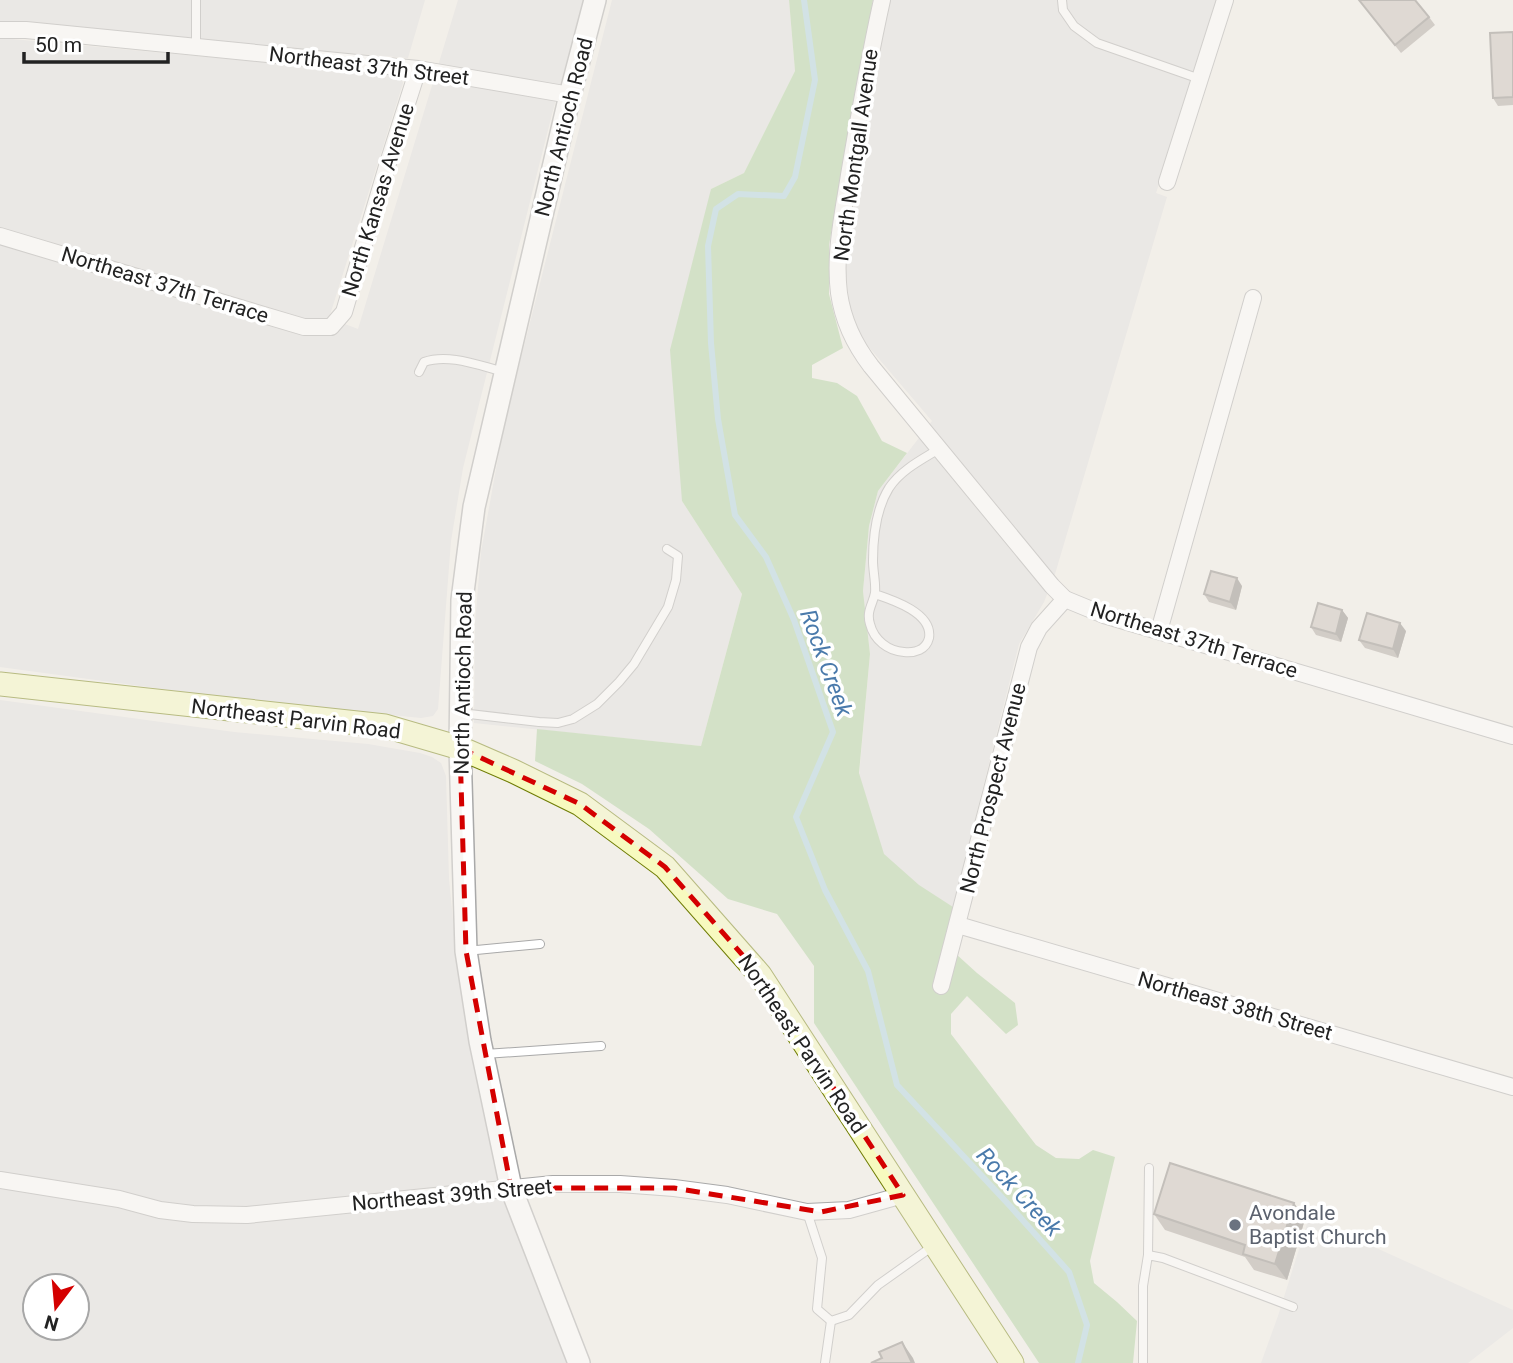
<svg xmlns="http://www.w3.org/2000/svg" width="1513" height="1363" font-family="Roboto,sans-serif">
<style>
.residential{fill:#e0dfdf;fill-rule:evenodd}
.forest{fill:#add19e}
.parking{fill:#e2e2e2}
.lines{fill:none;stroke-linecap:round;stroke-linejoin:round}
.stream{stroke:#aad3df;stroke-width:6}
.service-casing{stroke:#a9a9a9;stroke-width:10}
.minor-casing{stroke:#a9a9a9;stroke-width:18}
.tertiary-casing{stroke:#a9a9a9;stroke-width:24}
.secondary-casing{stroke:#707d05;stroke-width:25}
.service{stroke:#fff;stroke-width:8}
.minor{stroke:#fff;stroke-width:16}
.tertiary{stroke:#fff;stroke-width:21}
.secondary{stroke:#f7fabf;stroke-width:23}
.wall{fill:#aba49e}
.shaded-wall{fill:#8b8681}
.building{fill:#c7bfb8;stroke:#8b8681;stroke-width:2}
.marked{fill:none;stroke:#d40000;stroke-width:5;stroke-dasharray:14 9;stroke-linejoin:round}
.worship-dot{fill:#6b7280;stroke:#fff;stroke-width:2.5}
.labels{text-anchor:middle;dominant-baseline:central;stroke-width:7;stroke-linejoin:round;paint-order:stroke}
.street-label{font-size:21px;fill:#222;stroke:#fff}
.worship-label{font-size:21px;fill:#5b616d;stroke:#fff;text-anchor:start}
.water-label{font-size:23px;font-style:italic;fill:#4a7aab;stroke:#fff}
</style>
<rect width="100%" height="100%" fill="#f2efe9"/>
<!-- residential -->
<g class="residential">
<path d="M 0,0 L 425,0 L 408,58 L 0,24 Z"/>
<path d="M 458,0 L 584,0 L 552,114 L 463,468 L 451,541 L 438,709 L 433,716 L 421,718 L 244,700 L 0,667 L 0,39 L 12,39 L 393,74 L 401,77 L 403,83 L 329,318 L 358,329 Z"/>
<path d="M 612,0 L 789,0 L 795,71 L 744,173 L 711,189 L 682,501 L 742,594 L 701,746 L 474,723 L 475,624 L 481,552 L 504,425 Z"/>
<path d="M 889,0 L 1219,0 L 1156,193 L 1167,197 L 1055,574 L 1044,602 L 1019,644 L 953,907 L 850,877 L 870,654 L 863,591 L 869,526 L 878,491 L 932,421 L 862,339 L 850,308 L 846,273 L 848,240 L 883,26 Z"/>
<path d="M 0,700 L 234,732 L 368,744 L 420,753 L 432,757 L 441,763 L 446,776 L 449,879 L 459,981 L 494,1160 L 512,1215 L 571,1363 L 0,1363 ZM 35,1286 L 77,1286 L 77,1328 L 35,1328 Z"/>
</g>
<!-- forest -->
<path class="forest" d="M 789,0 L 873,0 L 829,245 L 829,294 L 843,348 L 812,365 L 812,378 L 837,383 L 857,396 L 882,441 L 907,453 L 878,491 L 869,526 L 863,591 L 870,654 L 859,773 L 884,854 L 919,885 L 953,907 L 945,944 L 977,973 L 1015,1003 L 1018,1025 L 1006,1034 L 967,996 L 951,1014 L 951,1034 L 1036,1145 L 1056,1158 L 1079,1159 L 1093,1150 L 1115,1157 L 1090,1261 L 1094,1283 L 1117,1302 L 1137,1321 L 1133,1363 L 1039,1363 L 814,1023 L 814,966 L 777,914 L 728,899 L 649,829 L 582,784 L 535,761 L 537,729 L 701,746 L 742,594 L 682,501 L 670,350 L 711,189 L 744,173 L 795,71 Z"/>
<!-- parking -->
<path class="parking" d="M 1311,1211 L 1341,1232 L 1513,1310 L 1513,1328 L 1468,1363 L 1261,1363 L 1278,1316 Z"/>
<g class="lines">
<!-- stream -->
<path class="stream" d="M 804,0 L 815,80 L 795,177 L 784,196 L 738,194 L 716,209 L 708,246 L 711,343 L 718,419 L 735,515 L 766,557 L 794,620 L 833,732 L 796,817 L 825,890 L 868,971 L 897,1085 L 1010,1206 L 1069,1272 L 1087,1325 L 1078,1363"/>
<!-- service casing -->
<g class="service-casing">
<g id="service">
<path d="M 1062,0 L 1063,10 L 1074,26 L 1097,43 L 1200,79"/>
<path d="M 196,47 L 196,0"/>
<path d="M 419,372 L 424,362 C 449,353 480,366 505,372"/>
<path d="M 875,594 C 893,600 933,613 929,638 C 926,650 915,653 904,652 C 888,651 874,640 870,624 C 866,611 873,604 875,593 C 876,583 873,571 873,561 C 873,537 876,509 889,488 C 901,470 921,460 939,449"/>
<path d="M 461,713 L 539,722 L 558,723 L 573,719 L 597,704 L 619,682 L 634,664 L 668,607 L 676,580 L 678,556 L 667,549"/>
<path d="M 466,951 L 540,944"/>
<path d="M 485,1054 L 601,1046"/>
<path d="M 807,1212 L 822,1258 L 817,1309 L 831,1321 L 849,1315 L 878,1285 L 933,1246"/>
<path d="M 1148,1255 L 1149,1168"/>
<path d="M 825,1363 L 831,1321"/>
<path d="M 1143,1363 L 1143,1286 L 1148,1255 L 1163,1258 L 1293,1307"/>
</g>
</g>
<!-- minor casing -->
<g class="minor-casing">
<g id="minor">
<path d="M 882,0 C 869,58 859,116 849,175 C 843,214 834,253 839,293 C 843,321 854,344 871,366 L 1052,586 L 1065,599 L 1104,615 L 1513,736"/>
<path d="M 0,30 L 26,30 L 418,69 L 570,95"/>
<path d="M 1167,182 L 1225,0"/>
<path d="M 0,236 L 304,327 L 331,327 L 344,312 L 388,163 L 418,69"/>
<path d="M 1159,631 L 1253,298"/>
<path d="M 958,925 L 1513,1087"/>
<path d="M 941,986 L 1029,647 L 1039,628 L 1065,599"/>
<path d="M 0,1180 L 119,1199 L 160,1210 L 193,1214 L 247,1215 L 553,1184 L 620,1184 L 674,1188 L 727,1195 L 807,1212 L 849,1210 L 903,1195"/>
</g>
</g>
<!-- tertiary casing -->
<g class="tertiary-casing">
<path id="tertiary" d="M 579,1363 L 511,1188 L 480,1041 L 466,951 L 460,748 L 462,600 L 474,507 L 570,95 L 595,0"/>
</g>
<!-- secondary casing -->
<g class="secondary-casing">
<path id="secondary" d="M 0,684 L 385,726 L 460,748 L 513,771 L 580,804 L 665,867 L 760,975 L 1012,1363"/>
</g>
<!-- service -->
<use href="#service" class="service"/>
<!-- minor -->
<use href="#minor" class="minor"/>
<!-- tertiary -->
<use href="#tertiary" class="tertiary"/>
<!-- secondary -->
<use href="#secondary" class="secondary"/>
</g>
<!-- wall -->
<g class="wall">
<path d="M 1359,0 L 1429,17 L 1435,25 L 1401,53 Z"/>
<path d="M 1513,32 L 1513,105 L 1498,106 L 1493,98 Z"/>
<path d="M 1242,586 L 1236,610 L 1209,602 L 1204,594 Z"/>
<path d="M 1342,610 L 1348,618 L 1341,642 L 1316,635 L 1311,627 Z"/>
<path d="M 1406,631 L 1398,658 L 1365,648 L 1359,640 Z"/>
<path d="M 1294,1203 L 1305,1219 L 1287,1280 L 1254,1270 L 1245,1257 L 1165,1230 L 1154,1214 Z"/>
</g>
<!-- shaded-wall -->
<g class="shaded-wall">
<path d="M 1237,578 L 1242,586 L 1236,610 L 1230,602 Z"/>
<path d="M 1342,610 L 1348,618 L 1341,642 L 1336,634 Z"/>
<path d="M 1400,623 L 1406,631 L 1398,658 L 1393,649 Z"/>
<path d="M 1294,1203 L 1305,1219 L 1287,1280 L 1275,1264 Z"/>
<path d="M 902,1342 L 913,1358 L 915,1363 L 912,1363 Z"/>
</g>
<!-- building -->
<g class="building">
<path d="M 1359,0 L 1415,0 L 1429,17 L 1395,45 Z"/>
<path d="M 1513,32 L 1513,97 L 1493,98 L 1490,33 Z"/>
<path d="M 1211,571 L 1237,578 L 1230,602 L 1204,594 Z"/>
<path d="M 1318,603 L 1342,610 L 1336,634 L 1311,627 Z"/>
<path d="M 1367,613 L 1400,623 L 1393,649 L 1359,640 Z"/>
<path d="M 1170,1163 L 1294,1203 L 1275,1264 L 1243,1254 L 1245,1245 L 1154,1214 Z"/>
<path d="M 902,1342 L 912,1363 L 871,1363 L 882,1358 L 879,1352 Z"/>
</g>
<!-- marked area -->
<path d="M0 0H1513V1363H0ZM 460,748 L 580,804 L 665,867 L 760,975 L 903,1195 L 821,1212 L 674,1188 L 511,1188 L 466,951 Z" fill="#f2efe9" fill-opacity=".55" fill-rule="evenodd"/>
<path class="marked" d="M 460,748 L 580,804 L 665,867 L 760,975 L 903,1195 L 821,1212 L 674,1188 L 511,1188 L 466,951 Z"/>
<!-- markers -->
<circle class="worship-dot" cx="1235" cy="1225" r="7"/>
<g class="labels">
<!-- street labels -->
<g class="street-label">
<text transform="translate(369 66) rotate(7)">Northeast 37th Street</text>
<text transform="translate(564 127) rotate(-76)">North Antioch Road</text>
<text transform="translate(856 155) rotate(-82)">North Montgall Avenue</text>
<text transform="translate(378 200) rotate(-73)">North Kansas Avenue</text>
<text transform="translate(165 285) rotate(17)">Northeast 37th Terrace</text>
<text transform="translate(1194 640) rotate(17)">Northeast 37th Terrace</text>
<text transform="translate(463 683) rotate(-89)">North Antioch Road</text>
<text transform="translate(296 719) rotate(7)">Northeast Parvin Road</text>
<text transform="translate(993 788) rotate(-76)">North Prospect Avenue</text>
<text transform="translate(1235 1006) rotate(16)">Northeast 38th Street</text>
<text transform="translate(802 1044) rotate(56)">Northeast Parvin Road</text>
<text transform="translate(452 1195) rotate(-5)">Northeast 39th Street</text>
</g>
<!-- worship labels -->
<g class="worship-label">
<text x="1249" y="1213">Avondale<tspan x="1249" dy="24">Baptist Church</tspan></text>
</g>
<!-- water labels -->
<g class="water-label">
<text transform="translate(826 663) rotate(70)">Rock Creek</text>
<text transform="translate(1019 1192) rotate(47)">Rock Creek</text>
</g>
</g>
<!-- north arrow -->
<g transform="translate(56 1307) rotate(196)"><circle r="33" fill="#ffffff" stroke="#a7a7a7" stroke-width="2"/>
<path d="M0-5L12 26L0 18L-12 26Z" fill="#d40000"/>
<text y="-10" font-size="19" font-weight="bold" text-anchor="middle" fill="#222222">N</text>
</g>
<!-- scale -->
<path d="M24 52v10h144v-10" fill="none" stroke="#222222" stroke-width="3.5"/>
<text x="35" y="52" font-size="21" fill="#222222" stroke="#ffffff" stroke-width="5" paint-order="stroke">50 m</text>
</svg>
